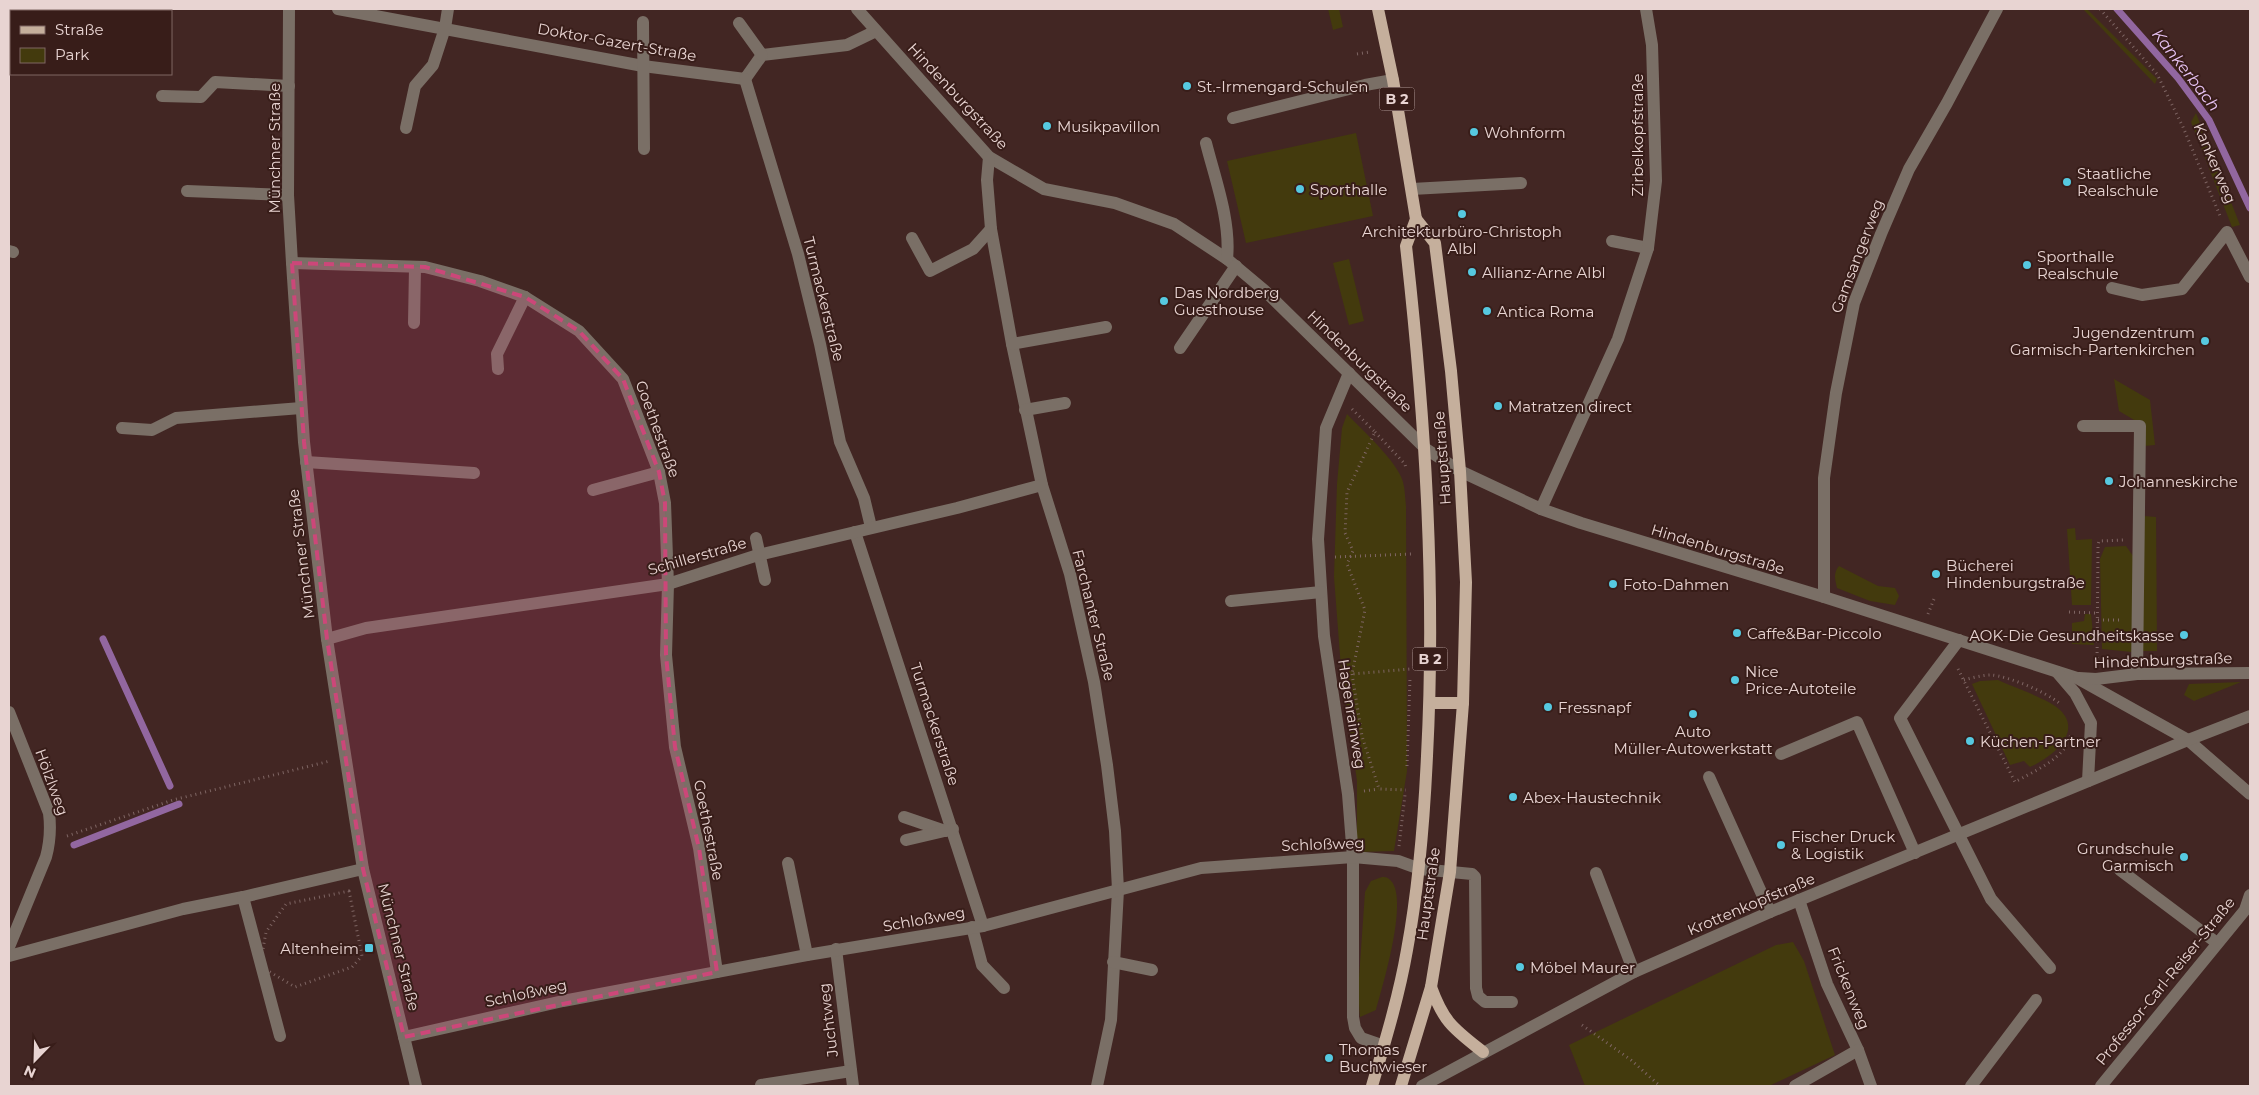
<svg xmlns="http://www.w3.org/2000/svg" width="2259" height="1095" font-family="Montserrat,sans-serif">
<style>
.green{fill:#433a0d}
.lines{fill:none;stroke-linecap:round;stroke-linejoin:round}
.stream{stroke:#9267a0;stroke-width:7}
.path{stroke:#7e6563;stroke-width:3;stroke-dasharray:1 4;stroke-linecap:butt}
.minor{stroke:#7a6f66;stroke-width:12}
.major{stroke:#c5af9c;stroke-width:12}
.marked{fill:#cc4779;fill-opacity:0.2;stroke:#cc4779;stroke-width:4;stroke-dasharray:10 6;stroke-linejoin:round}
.poi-dot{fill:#56c9e0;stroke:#381d19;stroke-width:2}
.labels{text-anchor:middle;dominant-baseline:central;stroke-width:4;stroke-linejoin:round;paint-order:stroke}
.shield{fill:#381d19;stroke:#b39d9a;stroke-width:1}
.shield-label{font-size:14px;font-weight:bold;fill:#e8d4d2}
.street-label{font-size:15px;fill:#e8d4d2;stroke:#381d19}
.poi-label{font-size:15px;fill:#e8d4d2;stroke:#381d19;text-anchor:start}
.water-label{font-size:16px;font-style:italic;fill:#e8c4f5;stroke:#381d19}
</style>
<rect width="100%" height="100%" fill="#422623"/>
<!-- green -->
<g class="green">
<path d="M 1328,9 L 1339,9 L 1343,27 L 1333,30 Z"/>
<path d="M 2083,9 L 2087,9 L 2157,79 L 2155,84 Z"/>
<path d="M 2196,113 L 2240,225 L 2232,227 L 2191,122 Z"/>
<path d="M 1356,133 L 1373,216 L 1246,243 L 1227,161 Z"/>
<path d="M 1349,259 L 1364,321 L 1349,325 L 1333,263 Z"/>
<path d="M 2114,379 L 2150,400 L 2155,445 L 2144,446 L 2141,424 L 2119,411 Z"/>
<path d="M 1347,414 C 1362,430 1398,462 1403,482 C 1405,489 1405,498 1406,506 L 1407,771 L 1394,851 L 1357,852 L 1357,781 L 1341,668 L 1334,577 L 1337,484 L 1342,428 Z"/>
<path d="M 2144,516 L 2156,517 L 2157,651 L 2142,651 Z"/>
<path d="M 2075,528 L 2076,540 L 2092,539 L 2091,605 L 2072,605 L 2067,529 Z"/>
<path d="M 2126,546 L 2133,556 L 2132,652 L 2102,649 L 2100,559 L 2105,547 Z"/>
<path d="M 1839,566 L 1878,586 L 1895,588 L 1899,596 L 1895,605 L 1870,601 L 1837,588 C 1835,579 1833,573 1839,566 Z"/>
<path d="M 2085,614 L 2091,614 L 2094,645 L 2072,644 L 2072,623 L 2084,621 Z"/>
<path d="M 1998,680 C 2013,687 2049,699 2060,710 C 2084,733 2050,758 2030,767 L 2024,761 L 2010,765 L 1972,684 L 1980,681 Z"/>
<path d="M 2241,682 L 2194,701 L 2184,695 L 2189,684 Z"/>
<path d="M 1382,877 C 1384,877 1387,877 1389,879 C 1411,894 1382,988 1376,1010 L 1360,1017 L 1358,992 L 1365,892 L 1371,881 Z"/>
<path d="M 1793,942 L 1804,961 L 1835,1055 L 1769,1086 L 1585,1086 L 1569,1045 L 1776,945 Z"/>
</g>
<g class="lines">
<!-- stream -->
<g class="stream">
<path d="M 2117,9 L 2178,78 L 2209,120 L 2250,208"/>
<path d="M 103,639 L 170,786"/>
<path d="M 74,845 L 179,804"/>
</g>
<!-- path -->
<g class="path">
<path d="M 2100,9 L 2157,74 L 2183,127 L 2221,218"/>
<path d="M 1357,54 L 1370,52"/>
<path d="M 1352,409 L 1375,432 L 1347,492 L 1345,533 L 1353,551 L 1347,564 L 1365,610 L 1352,674 L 1410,669"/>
<path d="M 1375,432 L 1405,464 L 1406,469"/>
<path d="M 1335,557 L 1412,554"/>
<path d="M 2069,612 L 2097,613"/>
<path d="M 1928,614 L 1934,599"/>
<path d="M 2098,620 L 2122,620"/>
<path d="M 2097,663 L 2098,545 L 2099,541 L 2123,540"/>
<path d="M 1958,669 L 2015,782 C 2034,771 2069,757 2071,732"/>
<path d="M 1352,674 L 1362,736 L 1379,789 L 1406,790"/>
<path d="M 1964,680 C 1972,678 1982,675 1991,675 C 2008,676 2046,692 2059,703"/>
<path d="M 1407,766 L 1410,678"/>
<path d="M 1364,791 L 1379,789"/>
<path d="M 67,836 L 173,800 L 330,761"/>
<path d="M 1399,846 L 1405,795"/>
<path d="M 349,891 L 362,956 L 352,967 L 295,987 L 260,966 L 266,932 L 286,904 Z"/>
<path d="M 1582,1025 L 1631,1060 L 1660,1086"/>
</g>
<!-- minor -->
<g class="minor">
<path d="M 289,9 L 288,195 L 292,263 L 304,442 L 327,639 L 363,869 L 416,1086"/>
<path d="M 338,9 L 643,66 L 745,79 L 762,55 L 847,45 L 876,31"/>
<path d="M 857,9 L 989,157 L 1044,189 L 1115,203 L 1174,224 L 1227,259 L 1264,290 L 1426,449 L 1460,471 L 1541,509 L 1581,523 L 1824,597 L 2077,678 L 2188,740 L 2250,794"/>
<path d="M 643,22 L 644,149"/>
<path d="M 739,23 L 762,55"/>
<path d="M 745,79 L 798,254 L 820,344 L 840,442 L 864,498 L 871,527"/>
<path d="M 162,96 L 201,97 L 215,82 L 289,86"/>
<path d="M 1233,118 L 1365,85 L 1393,80"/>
<path d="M 406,128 L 415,86 L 433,65 L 445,28 L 448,9"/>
<path d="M 1206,143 C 1215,179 1231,221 1227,259"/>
<path d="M 989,157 L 987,180 L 991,229 L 1012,344 L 1042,485 L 1070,574 L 1094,682 L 1107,765 L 1115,831 L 1118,890 L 1111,1020 L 1097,1086"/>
<path d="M 1412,189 L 1521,183"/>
<path d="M 187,191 L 288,195"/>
<path d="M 912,238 L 930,271 L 973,249 L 991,229"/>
<path d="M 1612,241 L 1648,248"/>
<path d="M 9,251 L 13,252"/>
<path d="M 292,263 L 425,267 L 480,281 L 525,297 L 579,331 L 623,379 L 659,472 L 665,503 L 668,584 L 666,655 L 675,747 L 699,848 L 717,972"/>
<path d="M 2112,288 L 2142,295 L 2182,289 L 2227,232 L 2250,277"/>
<path d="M 414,323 L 415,267"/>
<path d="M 1012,344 L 1106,327"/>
<path d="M 1180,348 L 1236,266"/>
<path d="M 498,369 L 497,354 L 525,297"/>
<path d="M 1349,373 L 1326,428 L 1318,539 L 1324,636 L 1348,794 L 1353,857 L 1353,1017 L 1355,1028 L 1361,1038 L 1384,1046"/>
<path d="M 1025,410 L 1065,403"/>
<path d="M 2083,426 L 2140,426 L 2137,674"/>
<path d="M 122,428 L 152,430 L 176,418 L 301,408"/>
<path d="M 306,462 L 474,473"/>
<path d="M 593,490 L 659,472"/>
<path d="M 1541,509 L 1618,339 L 1648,248 L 1656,181 L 1652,45 L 1646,9"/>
<path d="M 855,532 L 983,926"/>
<path d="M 756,538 L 765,580"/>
<path d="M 1824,597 L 1824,478 L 1836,393 L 1854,303 L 1881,234 L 1909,169 L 1947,103 L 1997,9"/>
<path d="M 1231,601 L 1321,592"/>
<path d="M 327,639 L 366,628 L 668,584 L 758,555 L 957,508 L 1042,485"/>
<path d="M 1959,640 L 1900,718 L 1991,899 L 2050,968"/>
<path d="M 2057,672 L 2075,693 L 2091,723 L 2088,781"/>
<path d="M 2079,678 L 2096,679 L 2137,674 L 2250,673"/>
<path d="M 9,712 L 49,813 C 51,829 50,842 46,857 L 9,947"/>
<path d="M 1781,754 L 1857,722 L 1915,853"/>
<path d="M 1709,777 L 1770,912"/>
<path d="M 904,817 L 945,831"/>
<path d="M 906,840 L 953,829"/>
<path d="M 788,863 L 807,955"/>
<path d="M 2120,870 L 2217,943"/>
<path d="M 1596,873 L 1634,972"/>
<path d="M 1799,900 L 1827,984 L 1858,1050 L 1871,1086"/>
<path d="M 972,927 L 982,965 L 1004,988"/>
<path d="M 836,949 L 853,1086"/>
<path d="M 9,956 L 183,909 L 243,897"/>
<path d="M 1113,962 L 1152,970"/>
<path d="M 280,1036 L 243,897 L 363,869"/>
<path d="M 404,1037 L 563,1001 L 807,955 L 983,926 L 1201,868 L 1353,857 L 1398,861 L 1420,869 L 1472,874 L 1475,877 L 1476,988 L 1478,996 L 1485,1002 L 1512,1002"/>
<path d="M 761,1085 L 851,1071"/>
<path d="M 1422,1086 L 1634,972 L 1770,912 L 2188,740 L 2250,716"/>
<path d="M 1795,1086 L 1858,1050"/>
<path d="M 1971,1086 L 2036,1000"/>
<path d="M 2101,1086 L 2245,910 L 2250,895"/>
</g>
<!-- major -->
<g class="major">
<path d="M 1430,703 L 1463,703"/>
<path d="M 1431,987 C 1444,1023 1454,1029 1483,1052"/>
<path d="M 1372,1086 C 1385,1042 1399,996 1407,950 C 1419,886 1424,821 1427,756 C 1436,585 1425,416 1406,246 L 1416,219 L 1393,80 L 1378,9"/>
<path d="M 1401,1086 L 1431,987 L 1450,872 L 1463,703 L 1466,582 L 1460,471 L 1451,371 L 1435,243 L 1416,219"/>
</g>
</g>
<!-- marked area -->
<path class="marked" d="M 292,263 L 425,267 L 525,297 L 579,331 L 623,379 L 659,472 L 665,503 L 666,655 L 675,747 L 699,848 L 717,972 L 404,1037 L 363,869 L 327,639 L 304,442 Z"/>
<!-- markers -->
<g class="poi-dot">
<circle cx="1187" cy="86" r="5"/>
<circle cx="1047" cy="126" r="5"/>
<circle cx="1474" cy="132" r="5"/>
<circle cx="2067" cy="182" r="5"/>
<circle cx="1300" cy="189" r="5"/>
<circle cx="1462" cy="214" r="5"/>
<circle cx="2027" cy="265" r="5"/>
<circle cx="1472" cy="272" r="5"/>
<circle cx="1164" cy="301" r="5"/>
<circle cx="1487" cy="311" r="5"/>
<circle cx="2205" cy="341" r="5"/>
<circle cx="1498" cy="406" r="5"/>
<circle cx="2109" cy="481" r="5"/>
<circle cx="1936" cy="574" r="5"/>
<circle cx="1613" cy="584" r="5"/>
<circle cx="1737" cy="633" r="5"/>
<circle cx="2184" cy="635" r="5"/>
<circle cx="1735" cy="680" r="5"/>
<circle cx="1548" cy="707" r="5"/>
<circle cx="1693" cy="714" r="5"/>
<circle cx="1970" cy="741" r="5"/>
<circle cx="1513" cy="797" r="5"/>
<circle cx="1781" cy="845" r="5"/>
<circle cx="2184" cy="857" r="5"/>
<rect x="364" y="943" width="10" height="10" rx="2.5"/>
<circle cx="1520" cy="967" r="5"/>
<circle cx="1329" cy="1058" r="5"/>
</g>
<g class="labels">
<!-- shield labels -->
<g class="shield">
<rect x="1379.5" y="87.5" width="35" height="23" rx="4"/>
<rect x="1412.5" y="647.5" width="35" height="23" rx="4"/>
</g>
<g class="shield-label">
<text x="1397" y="99">B 2</text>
<text x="1430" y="659">B 2</text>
</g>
<!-- street labels -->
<g class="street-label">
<text transform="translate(617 42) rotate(10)">Doktor-Gazert-Straße</text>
<text transform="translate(958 96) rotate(47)">Hindenburgstraße</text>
<text transform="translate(1637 135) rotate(-90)">Zirbelkopfstraße</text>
<text transform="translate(274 148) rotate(-90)">Münchner Straße</text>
<text transform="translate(2215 163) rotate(67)">Kankerweg</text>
<text transform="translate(1857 256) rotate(-69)">Gamsangerweg</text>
<text transform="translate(824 299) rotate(76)">Turmackerstraße</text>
<text transform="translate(1360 361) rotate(44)">Hindenburgstraße</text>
<text transform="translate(658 429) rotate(70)">Goethestraße</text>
<text transform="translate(1442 458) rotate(-94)">Hauptstraße</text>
<text transform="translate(1718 549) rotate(17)">Hindenburgstraße</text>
<text transform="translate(301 554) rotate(-97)">Münchner Straße</text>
<text transform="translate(697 556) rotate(-16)">Schillerstraße</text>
<text transform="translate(1094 615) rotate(76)">Farchanter Straße</text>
<text transform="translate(2163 660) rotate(-2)">Hindenburgstraße</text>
<text transform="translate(1352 714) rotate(81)">Hagenrainweg</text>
<text transform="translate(935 724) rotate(72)">Turmackerstraße</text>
<text transform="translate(52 782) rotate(70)">Hölzlweg</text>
<text transform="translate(709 830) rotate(79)">Goethestraße</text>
<text transform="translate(1323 844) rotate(-2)">Schloßweg</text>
<text transform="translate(1428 894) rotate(-82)">Hauptstraße</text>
<text transform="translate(1751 904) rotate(-23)">Krottenkopfstraße</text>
<text transform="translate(924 919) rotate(-10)">Schloßweg</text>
<text transform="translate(399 947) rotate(76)">Münchner Straße</text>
<text transform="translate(2165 981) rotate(-51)">Professor-Carl-Reiser-Straße</text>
<text transform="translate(1849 988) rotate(68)">Frickenweg</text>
<text transform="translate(526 993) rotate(-12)">Schloßweg</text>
<text transform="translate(828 1020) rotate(-97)">Juchtweg</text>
</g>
<!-- poi labels -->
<g class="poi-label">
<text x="1197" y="86">St.-Irmengard-Schulen</text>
<text x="1057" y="126">Musikpavillon</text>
<text x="1484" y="132">Wohnform</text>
<text x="2077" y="173">Staatliche<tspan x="2077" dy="17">Realschule</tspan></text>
<text x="1310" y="189">Sporthalle</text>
<text x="1462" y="231" text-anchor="middle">Architekturbüro-Christoph<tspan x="1462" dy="17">Albl</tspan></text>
<text x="2037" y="256">Sporthalle<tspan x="2037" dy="17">Realschule</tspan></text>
<text x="1482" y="272">Allianz-Arne Albl</text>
<text x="1174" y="292">Das Nordberg<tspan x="1174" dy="17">Guesthouse</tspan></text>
<text x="1497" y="311">Antica Roma</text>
<text x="2195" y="332" text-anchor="end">Jugendzentrum<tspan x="2195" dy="17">Garmisch-Partenkirchen</tspan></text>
<text x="1508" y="406">Matratzen direct</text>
<text x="2119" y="481">Johanneskirche</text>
<text x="1946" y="565">Bücherei<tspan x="1946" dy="17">Hindenburgstraße</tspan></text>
<text x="1623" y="584">Foto-Dahmen</text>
<text x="1747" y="633">Caffe&amp;Bar-Piccolo</text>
<text x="2174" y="635" text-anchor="end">AOK-Die Gesundheitskasse</text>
<text x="1745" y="671">Nice<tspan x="1745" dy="17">Price-Autoteile</tspan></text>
<text x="1558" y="707">Fressnapf</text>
<text x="1693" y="731" text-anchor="middle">Auto<tspan x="1693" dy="17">Müller-Autowerkstatt</tspan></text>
<text x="1980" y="741">Küchen-Partner</text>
<text x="1523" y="797">Abex-Haustechnik</text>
<text x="1791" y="836">Fischer Druck<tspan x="1791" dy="17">&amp; Logistik</tspan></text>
<text x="2174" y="848" text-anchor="end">Grundschule<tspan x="2174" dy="17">Garmisch</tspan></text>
<text x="359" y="948" text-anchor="end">Altenheim</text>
<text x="1530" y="967">Möbel Maurer</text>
<text x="1339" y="1049">Thomas<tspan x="1339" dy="17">Buchwieser</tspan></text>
</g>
<!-- water labels -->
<g class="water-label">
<text transform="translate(2186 70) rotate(52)">Kankerbach</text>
</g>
</g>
<!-- border -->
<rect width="2259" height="1095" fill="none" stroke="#e8d4d2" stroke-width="20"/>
<!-- legend -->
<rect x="10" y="10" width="162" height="65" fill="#381d19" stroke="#7e6663"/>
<rect x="20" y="26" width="25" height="8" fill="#c5af9c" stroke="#7e6663"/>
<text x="55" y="35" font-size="15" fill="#e8d4d2">Straße</text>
<rect x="20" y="48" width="25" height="15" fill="#433a0d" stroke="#7e6663"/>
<text x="55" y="60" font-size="15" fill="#e8d4d2">Park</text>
<!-- north arrow -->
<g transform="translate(35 1060) rotate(203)" stroke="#381d19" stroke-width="4" paint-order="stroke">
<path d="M0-4L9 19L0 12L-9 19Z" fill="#e8d4d2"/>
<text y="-8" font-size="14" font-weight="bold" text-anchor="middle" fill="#e8d4d2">N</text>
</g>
</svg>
